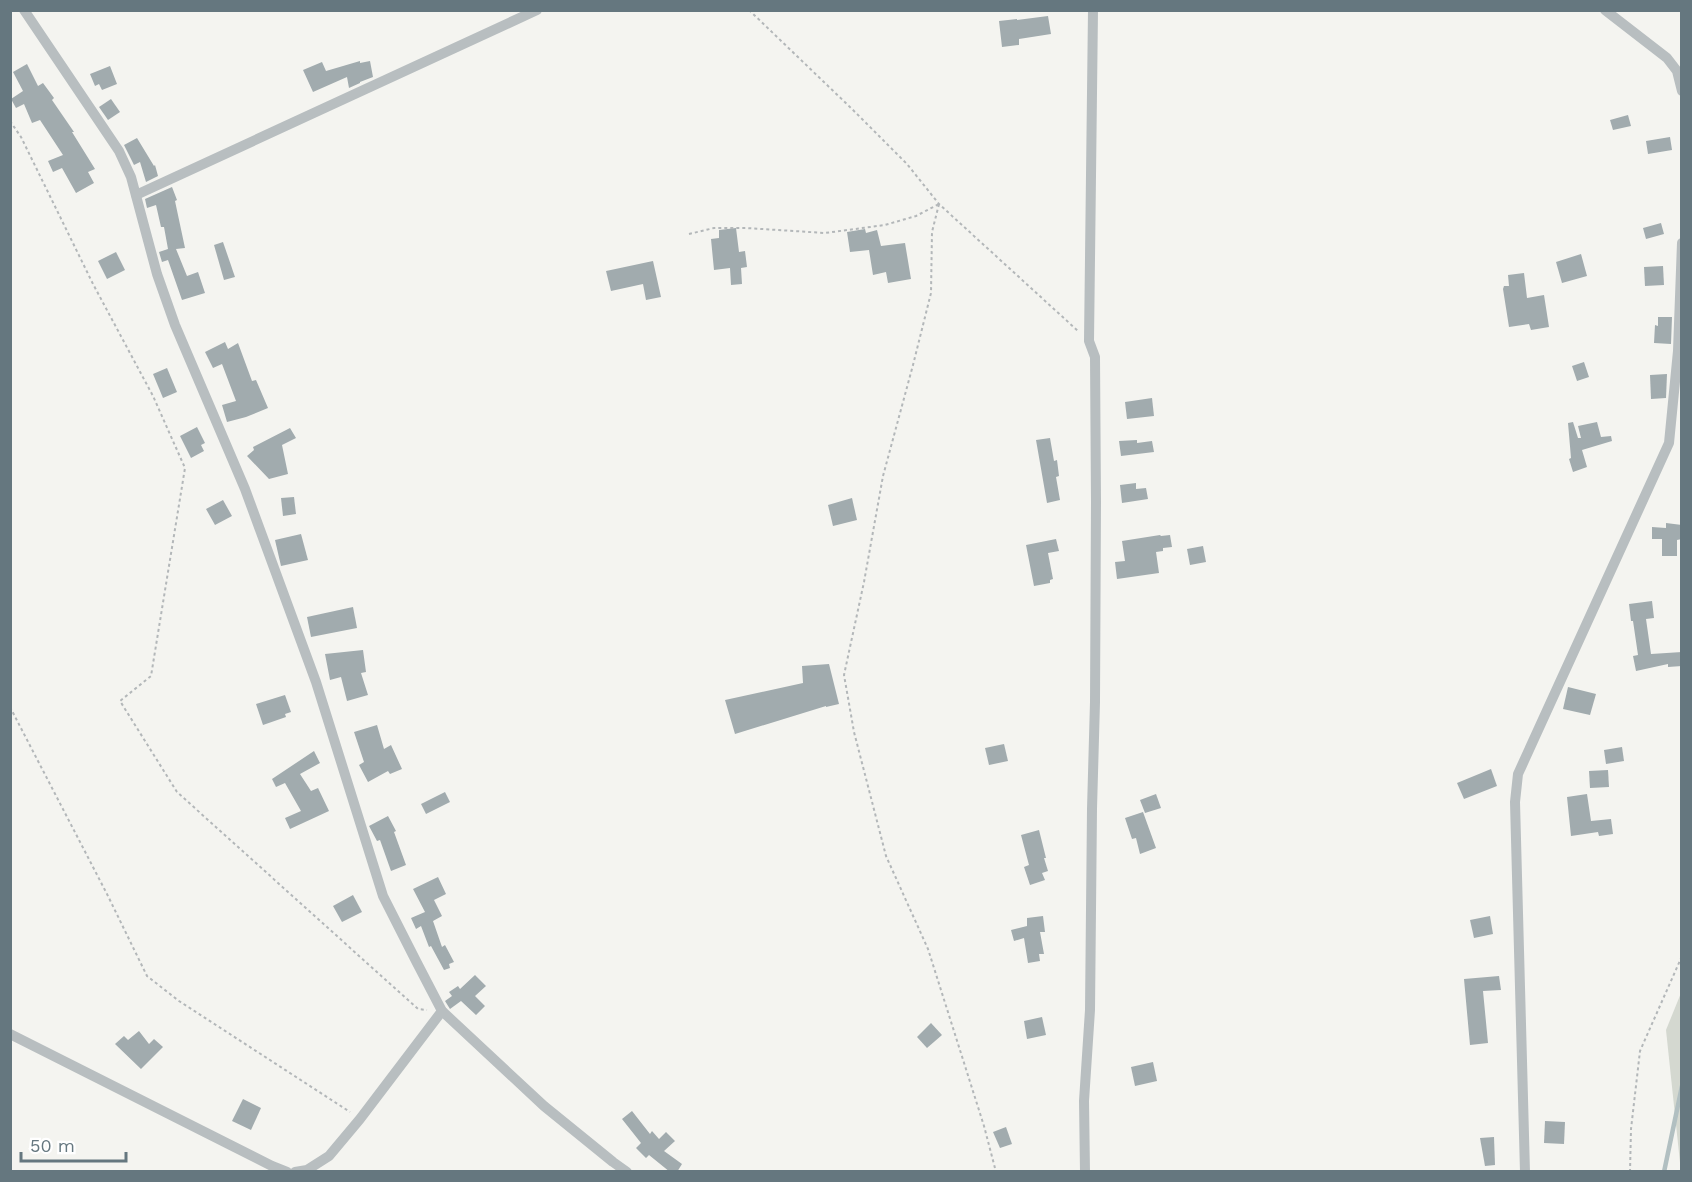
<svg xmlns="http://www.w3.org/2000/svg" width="1692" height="1182" font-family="'Work Sans',sans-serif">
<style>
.green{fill:#d4d8d0}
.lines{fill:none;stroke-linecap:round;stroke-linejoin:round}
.stream{stroke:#b1bfc1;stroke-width:4.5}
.building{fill:#a1abae}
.path{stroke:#b3b7b9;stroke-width:2;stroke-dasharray:3 3;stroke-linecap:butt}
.minor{stroke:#b8bec0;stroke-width:10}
</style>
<rect width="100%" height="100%" fill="#f4f4f0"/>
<!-- green -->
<path class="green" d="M 1681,993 L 1682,1171 L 1681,1172 L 1666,1030 Z"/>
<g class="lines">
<!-- stream -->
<path class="stream" d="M 1664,1172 L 1682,1086"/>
</g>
<!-- building -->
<g class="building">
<path d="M 1048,16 L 1051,34 L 1019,39 L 1019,45 L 1002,47 L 999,21 L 1017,19 L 1017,20 Z"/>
<path d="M 360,61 L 360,63 L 370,61 L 373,77 L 360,82 L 360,83 L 349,88 L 347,77 L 313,92 L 303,70 L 322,62 L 326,71 Z"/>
<path d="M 27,64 L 38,86 L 43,83 L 54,98 L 52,100 L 74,132 L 72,132 L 95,169 L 88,172 L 94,183 L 76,193 L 62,168 L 53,172 L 48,161 L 63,155 L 40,120 L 32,123 L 24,104 L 16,108 L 11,99 L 23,91 L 13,72 Z"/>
<path d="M 110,66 L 117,84 L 102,90 L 99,84 L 95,86 L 90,74 Z"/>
<path d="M 111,99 L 120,112 L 108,120 L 99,107 Z"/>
<path d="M 1628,115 L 1631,126 L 1613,130 L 1610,120 Z"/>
<path d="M 1670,137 L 1672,150 L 1648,154 L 1646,141 Z"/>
<path d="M 137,138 L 154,166 L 155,165 L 158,176 L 146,182 L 140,162 L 134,165 L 124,145 Z"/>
<path d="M 172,187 L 177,200 L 175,201 L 185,248 L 176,249 L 187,276 L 198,272 L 205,293 L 182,300 L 168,260 L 162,262 L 159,252 L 168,249 L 164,227 L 161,227 L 156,205 L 147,208 L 145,199 Z"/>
<path d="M 1661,223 L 1664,234 L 1646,239 L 1643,228 Z"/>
<path d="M 736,228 L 739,252 L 745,251 L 747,267 L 741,268 L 742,284 L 731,285 L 730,268 L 714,270 L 711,239 L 719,238 L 719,230 Z"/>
<path d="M 865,229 L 866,233 L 877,230 L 881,246 L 905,243 L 911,279 L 888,283 L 886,272 L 873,275 L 869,250 L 850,252 L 847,232 Z"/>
<path d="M 223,242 L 235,277 L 224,280 L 214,245 Z"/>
<path d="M 116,252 L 125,270 L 107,279 L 98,261 Z"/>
<path d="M 1581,254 L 1587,276 L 1562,283 L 1556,262 Z"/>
<path d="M 653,261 L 661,297 L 646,300 L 643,284 L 611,291 L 606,271 Z"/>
<path d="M 1663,266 L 1664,285 L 1645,286 L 1644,267 Z"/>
<path d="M 1524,273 L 1527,298 L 1544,295 L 1549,327 L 1531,330 L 1529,324 L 1509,327 L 1503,289 L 1504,286 L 1509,286 L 1508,275 Z"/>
<path d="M 1658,317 L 1672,317 L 1671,344 L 1654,343 L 1655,325 L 1658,326 Z"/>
<path d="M 225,342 L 228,349 L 238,343 L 252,381 L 256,380 L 268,408 L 246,417 L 227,422 L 222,405 L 236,401 L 222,364 L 213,368 L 205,352 Z"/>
<path d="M 1584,362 L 1589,377 L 1577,381 L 1572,366 Z"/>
<path d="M 167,368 L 177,392 L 163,398 L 153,374 Z"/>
<path d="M 1667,374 L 1666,398 L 1651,399 L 1650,375 Z"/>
<path d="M 1152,398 L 1154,416 L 1127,419 L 1125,402 Z"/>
<path d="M 1573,422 L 1578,438 L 1581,438 L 1578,426 L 1597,422 L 1601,437 L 1611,436 L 1612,441 L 1582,450 L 1587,467 L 1573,472 L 1569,459 L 1571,458 L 1568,423 Z"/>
<path d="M 197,427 L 205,443 L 201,445 L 204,451 L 191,458 L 180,436 Z"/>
<path d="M 290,428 L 296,438 L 282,445 L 288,474 L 269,479 L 247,456 L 254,450 L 253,447 Z"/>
<path d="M 1050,438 L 1054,461 L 1057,460 L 1059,476 L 1056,477 L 1060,500 L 1047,503 L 1036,440 Z"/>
<path d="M 1137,440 L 1137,443 L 1152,441 L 1154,452 L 1121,456 L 1119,441 Z"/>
<path d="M 1136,483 L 1136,489 L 1146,488 L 1148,499 L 1122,503 L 1120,485 Z"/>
<path d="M 294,497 L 296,514 L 283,516 L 281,498 Z"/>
<path d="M 852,498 L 857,520 L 833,526 L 828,505 Z"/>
<path d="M 223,500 L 232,516 L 215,525 L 206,509 Z"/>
<path d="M 1666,523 L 1682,525 L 1682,539 L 1677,540 L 1677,556 L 1662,556 L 1662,539 L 1652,539 L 1652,527 L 1666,528 Z"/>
<path d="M 301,534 L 308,560 L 281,566 L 275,540 Z"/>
<path d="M 1160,535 L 1161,536 L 1170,535 L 1172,547 L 1163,548 L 1163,551 L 1156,552 L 1159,573 L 1117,579 L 1115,562 L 1125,561 L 1122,541 Z"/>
<path d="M 1056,539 L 1059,551 L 1048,553 L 1053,579 L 1050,580 L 1050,583 L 1034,586 L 1026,545 Z"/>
<path d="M 1203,546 L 1206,562 L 1190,565 L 1187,549 Z"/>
<path d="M 1652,601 L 1654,618 L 1646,619 L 1651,654 L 1682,652 L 1682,666 L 1668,667 L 1668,664 L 1636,671 L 1633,656 L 1638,655 L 1633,621 L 1631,621 L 1629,604 Z"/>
<path d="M 353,607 L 357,628 L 311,637 L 307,617 Z"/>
<path d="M 363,650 L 366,672 L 361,673 L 368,695 L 347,701 L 341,677 L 330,680 L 325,654 Z"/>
<path d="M 829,664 L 839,704 L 826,707 L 826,706 L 735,734 L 725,700 L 803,683 L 802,666 Z"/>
<path d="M 1568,687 L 1596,694 L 1590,715 L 1563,709 Z"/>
<path d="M 285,695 L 291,712 L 285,714 L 286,717 L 263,725 L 256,704 Z"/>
<path d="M 377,725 L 384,749 L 391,745 L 402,769 L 390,774 L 388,771 L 368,782 L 359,765 L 364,762 L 354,732 Z"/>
<path d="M 1004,744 L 1008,761 L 989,765 L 985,748 Z"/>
<path d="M 1622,747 L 1624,761 L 1606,764 L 1604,750 Z"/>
<path d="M 314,751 L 320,763 L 300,774 L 311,791 L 318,788 L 329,811 L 290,829 L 285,818 L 301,811 L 285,783 L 276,787 L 272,779 Z"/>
<path d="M 1491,769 L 1497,786 L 1464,799 L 1457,783 Z"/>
<path d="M 1608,770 L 1609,787 L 1590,788 L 1589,771 Z"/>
<path d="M 445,792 L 450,802 L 426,814 L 421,804 Z"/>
<path d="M 1156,794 L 1161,808 L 1145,813 L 1140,800 Z"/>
<path d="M 1587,794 L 1591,821 L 1611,819 L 1613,834 L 1599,836 L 1598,832 L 1571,836 L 1567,797 Z"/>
<path d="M 1143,812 L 1156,848 L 1140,854 L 1136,838 L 1132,839 L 1125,818 Z"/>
<path d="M 388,816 L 396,831 L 394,832 L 406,865 L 391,871 L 380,840 L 377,841 L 369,826 Z"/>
<path d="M 1039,830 L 1046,858 L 1044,858 L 1048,871 L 1042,873 L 1045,880 L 1030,885 L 1024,867 L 1029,865 L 1021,835 Z"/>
<path d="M 438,877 L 446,894 L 434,900 L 442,916 L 433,921 L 442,947 L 445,945 L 454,962 L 449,964 L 450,968 L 444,970 L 431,946 L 429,947 L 421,926 L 416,929 L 411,918 L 425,912 L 413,889 Z"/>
<path d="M 353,895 L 362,912 L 342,922 L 333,906 Z"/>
<path d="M 1043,916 L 1045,932 L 1040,932 L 1044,954 L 1039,954 L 1040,961 L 1028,963 L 1024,938 L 1014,941 L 1011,930 L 1027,926 L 1027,918 Z"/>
<path d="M 1490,916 L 1493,934 L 1474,938 L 1470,920 Z"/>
<path d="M 475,975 L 486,986 L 475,996 L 485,1006 L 476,1015 L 461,1001 L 450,1009 L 445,1001 L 452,996 L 449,992 L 458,986 L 460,989 Z"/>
<path d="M 1499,976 L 1501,990 L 1483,991 L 1488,1043 L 1470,1045 L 1464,979 Z"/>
<path d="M 1042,1017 L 1046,1035 L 1027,1039 L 1024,1021 Z"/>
<path d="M 931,1023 L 942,1035 L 927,1048 L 917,1037 Z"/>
<path d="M 139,1031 L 149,1044 L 154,1039 L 163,1047 L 141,1069 L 115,1044 L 124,1036 L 128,1040 Z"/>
<path d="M 1153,1062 L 1157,1081 L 1135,1086 L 1131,1067 Z"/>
<path d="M 243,1099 L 261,1108 L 251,1130 L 232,1121 Z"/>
<path d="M 632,1111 L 650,1134 L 652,1131 L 659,1139 L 666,1132 L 675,1141 L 664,1151 L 682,1164 L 677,1172 L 670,1172 L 649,1155 L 646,1158 L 636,1148 L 641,1143 L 622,1119 Z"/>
<path d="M 1545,1121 L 1565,1122 L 1564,1144 L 1544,1143 Z"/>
<path d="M 1006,1127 L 1012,1144 L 1000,1148 L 993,1132 Z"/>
<path d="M 1494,1137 L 1495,1165 L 1485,1166 L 1480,1138 Z"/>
</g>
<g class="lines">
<!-- path -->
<g class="path">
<path d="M 749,10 L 852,109 L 907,164 L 939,204 L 1078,331"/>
<path d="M 10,121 L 21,137 L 93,284 L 153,396 L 185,468 L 151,676 L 120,701 L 177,792 L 418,1009 L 427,1010"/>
<path d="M 939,204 L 932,232 L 931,293 L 913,365 L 883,476 L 864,582 L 844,675 L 854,732 L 886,856 L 928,949 L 984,1126 L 996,1172"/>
<path d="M 689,234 L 714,228 L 746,228 L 825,233 L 885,225 L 916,216 L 939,204"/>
<path d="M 10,707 L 107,894 L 147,976 L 179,1001 L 350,1112"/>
<path d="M 1630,1172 L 1631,1129 L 1640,1051 L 1682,956"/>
</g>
<!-- minor -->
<g class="minor">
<path d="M 24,10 L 119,151 L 131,177 L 157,274 L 175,325 L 245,489 L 316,682 L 383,896 L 416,961 L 442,1011 L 544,1106 L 613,1162 L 627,1172"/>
<path d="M 1605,10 L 1667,58 L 1677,71 L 1682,91"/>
<path d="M 136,195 L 537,10"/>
<path d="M 10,1034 L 272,1166 L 287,1172"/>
<path d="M 295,1172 L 307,1170 L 329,1156 L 360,1119 L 442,1011"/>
<path d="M 1085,1172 L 1084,1101 L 1090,1010 L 1092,809 L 1095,702 L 1096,502 L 1095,357 L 1089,341 L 1093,10"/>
<path d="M 1525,1172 L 1515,802 L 1518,774 L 1669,443 L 1678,351 L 1682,243"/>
</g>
</g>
<!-- border -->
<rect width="1692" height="1182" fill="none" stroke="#65777f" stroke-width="24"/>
<!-- scale -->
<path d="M21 1152v9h105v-9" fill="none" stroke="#65777f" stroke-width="3"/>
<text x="30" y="1152" font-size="18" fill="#65777f" stroke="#ffffff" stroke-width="4.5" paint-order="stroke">50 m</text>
</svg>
